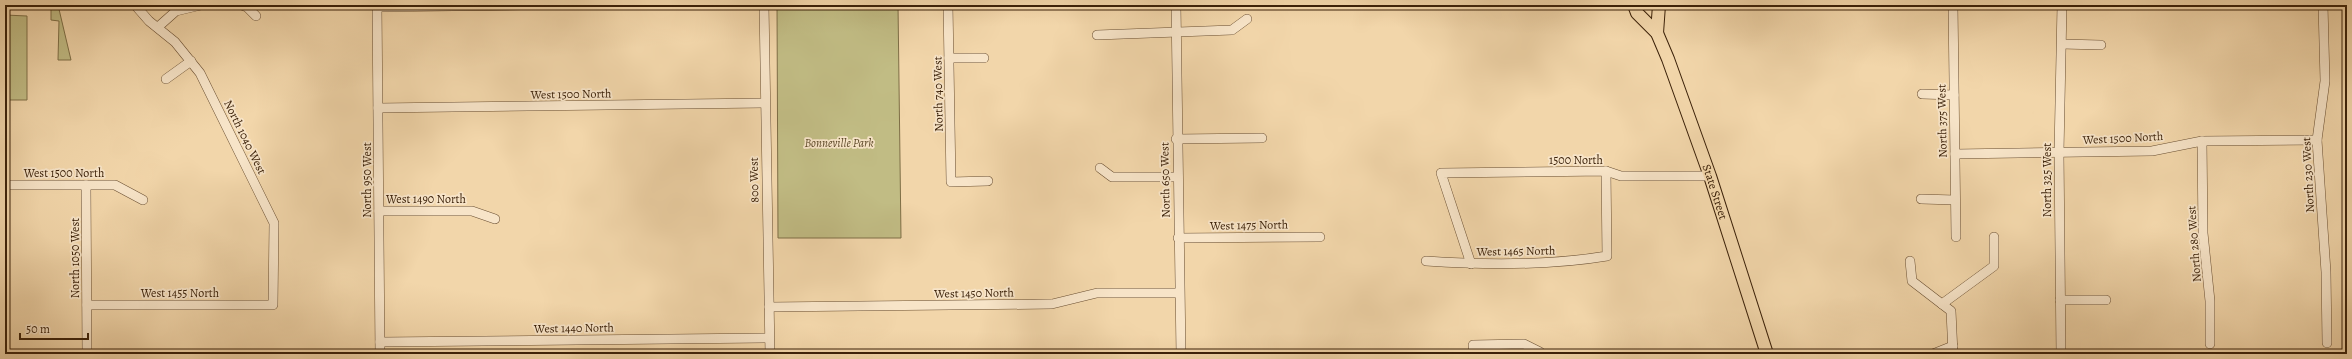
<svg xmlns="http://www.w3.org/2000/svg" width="2352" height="359" font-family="Alegreya,serif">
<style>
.green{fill:#c1bc84;stroke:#7e6e46}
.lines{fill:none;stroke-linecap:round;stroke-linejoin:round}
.minor-casing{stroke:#694e31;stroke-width:10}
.major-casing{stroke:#3b2109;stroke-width:14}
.minor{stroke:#f7e4c8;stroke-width:9}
.major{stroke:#f2d6aa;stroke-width:12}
.labels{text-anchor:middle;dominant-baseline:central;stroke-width:3.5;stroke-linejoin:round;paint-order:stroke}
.street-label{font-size:12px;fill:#3b2109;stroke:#f7e4c8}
.park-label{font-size:12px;font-style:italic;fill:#5c4828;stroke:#f7e4c8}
</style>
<rect width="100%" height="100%" fill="#f2d6aa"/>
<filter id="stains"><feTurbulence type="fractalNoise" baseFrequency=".005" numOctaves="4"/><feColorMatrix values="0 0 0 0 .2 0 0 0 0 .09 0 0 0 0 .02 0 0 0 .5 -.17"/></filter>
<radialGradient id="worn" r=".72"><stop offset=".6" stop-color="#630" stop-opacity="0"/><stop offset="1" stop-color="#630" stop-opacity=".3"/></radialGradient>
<!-- green -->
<g class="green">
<path d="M 51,5 L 58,5 L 71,60 L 58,60 L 59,21 L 51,20 Z"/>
<path d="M 777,5 L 898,5 L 901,238 L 778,238 Z"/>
<path d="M 5,15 L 27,16 L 27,100 L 5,100 Z"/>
</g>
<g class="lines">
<!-- minor casing -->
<g class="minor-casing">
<g id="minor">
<path d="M 242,5 L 247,7 L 256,16"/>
<path d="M 377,5 L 380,354"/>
<path d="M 764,5 L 770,354"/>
<path d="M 948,5 L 951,182 L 988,181"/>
<path d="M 1176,5 L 1181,354"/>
<path d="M 1953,5 L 1956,237"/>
<path d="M 2323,5 L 2325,81 L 2317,140 L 2326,272 L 2327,343"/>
<path d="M 377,7 L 521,5"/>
<path d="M 158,27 L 176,11 L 201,5"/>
<path d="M 1097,35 L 1232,30 L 1247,19"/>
<path d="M 2062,44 L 2101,45"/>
<path d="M 949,58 L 984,58"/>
<path d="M 166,79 L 191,61"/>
<path d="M 1922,94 L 1954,95"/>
<path d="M 378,108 L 764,103"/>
<path d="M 1176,139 L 1262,138"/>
<path d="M 2202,141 L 2203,233 L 2210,301 L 2210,344"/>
<path d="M 1955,154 L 2152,151 L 2202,141 L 2317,140"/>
<path d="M 1100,168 L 1112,177 L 1178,177"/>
<path d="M 5,185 L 115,185 L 143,200"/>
<path d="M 86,185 L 87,354"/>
<path d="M 1921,199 L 1955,200"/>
<path d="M 379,211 L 472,211 L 495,219"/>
<path d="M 1178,238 L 1320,237"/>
<path d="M 1426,261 C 1486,265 1547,266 1607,256 L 1606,171"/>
<path d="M 1910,261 L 1912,281 L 1951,311 L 1953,354"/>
<path d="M 1471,264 L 1441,173 L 1606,171 L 1621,176 L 1710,176"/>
<path d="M 2060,300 L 2106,300"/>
<path d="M 1942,304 L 1994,266 L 1994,237"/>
<path d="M 87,305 L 273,305 L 274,223 L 200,73 L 175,42 L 149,21 L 135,5"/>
<path d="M 769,307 L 1052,304 L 1097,293 L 1179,293"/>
<path d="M 380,342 L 769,338"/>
<path d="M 1474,354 L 1473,345 L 1524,344 L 1540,352"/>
<path d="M 1933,354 L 1953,346"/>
<path d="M 2061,354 L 2059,152 L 2062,5"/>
</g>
</g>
<!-- major casing -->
<g class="major-casing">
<g id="major">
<path id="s1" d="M 1634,5 L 1637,13 L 1657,33 L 1668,59 L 1710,176 L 1767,354"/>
<path d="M 1657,33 L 1659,5"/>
</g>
</g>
<!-- minor -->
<use href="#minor" class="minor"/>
<!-- major -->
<use href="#major" class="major"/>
</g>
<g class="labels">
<!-- street labels -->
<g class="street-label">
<text transform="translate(571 94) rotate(-1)">West 1500 North</text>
<text transform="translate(938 94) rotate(-91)">North 740 West</text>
<text transform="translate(1942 121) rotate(-91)">North 375 West</text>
<text transform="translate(245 137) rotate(64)">North 1040 West</text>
<text transform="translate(2123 138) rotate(-3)">West 1500 North</text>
<text x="1576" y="160">1500 North</text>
<text x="64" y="173">West 1500 North</text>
<text transform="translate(2308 175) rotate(-93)">North 230 West</text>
<text transform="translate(367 180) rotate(-90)">North 950 West</text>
<text transform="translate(754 180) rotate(-91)">800 West</text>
<text transform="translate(1165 180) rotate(-91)">North 650 West</text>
<text transform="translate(2047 180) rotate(-90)">North 325 West</text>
<text stroke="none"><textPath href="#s1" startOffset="206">State Street</textPath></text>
<text x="426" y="199">West 1490 North</text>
<text transform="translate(1249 225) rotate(-1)">West 1475 North</text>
<text transform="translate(2194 244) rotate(-94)">North 280 West</text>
<text transform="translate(1516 251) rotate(-1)">West 1465 North</text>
<text transform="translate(75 258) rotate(-90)">North 1050 West</text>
<text x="180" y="293">West 1455 North</text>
<text transform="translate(974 293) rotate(-1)">West 1450 North</text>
<text transform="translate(574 328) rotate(-1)">West 1440 North</text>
</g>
<!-- park labels -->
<g class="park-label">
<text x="839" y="143">Bonneville Park</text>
</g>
</g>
<!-- margin -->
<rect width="2352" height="359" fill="none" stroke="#f2d6aa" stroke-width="20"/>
<rect x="6" y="6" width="2340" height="347" fill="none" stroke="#3b2109" stroke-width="2"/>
<rect x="10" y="10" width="2332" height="339" fill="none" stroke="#3b2109"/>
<!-- scale -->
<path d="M20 333v6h68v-6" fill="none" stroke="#3b2109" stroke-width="2"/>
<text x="26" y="333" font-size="12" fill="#3b2109" stroke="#f7e4c8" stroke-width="3" paint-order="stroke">50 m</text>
<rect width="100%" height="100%" filter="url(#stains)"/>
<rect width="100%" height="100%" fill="url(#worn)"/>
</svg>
